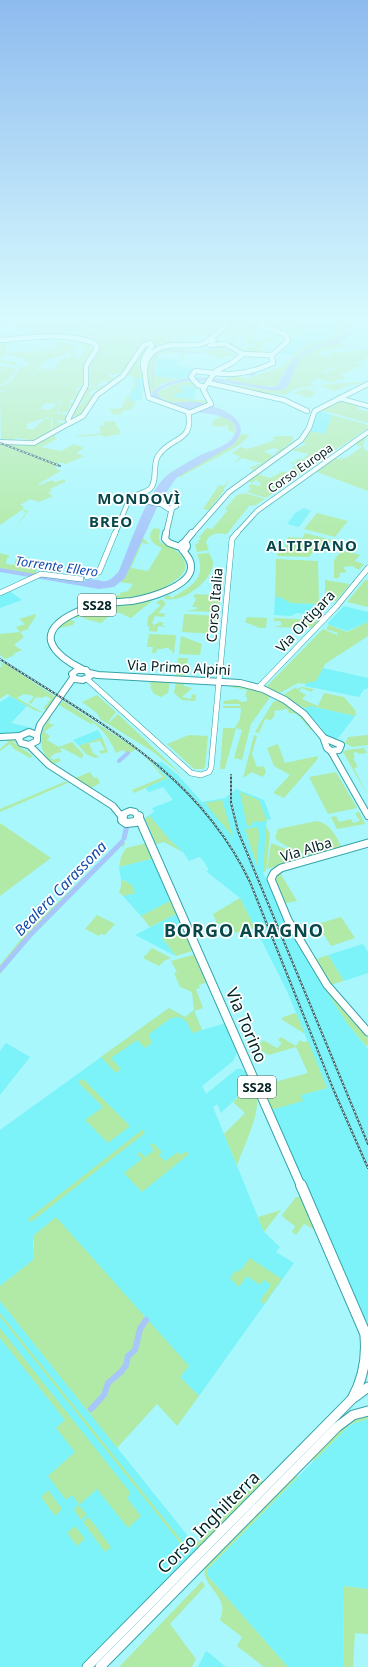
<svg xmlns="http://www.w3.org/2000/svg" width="368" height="1667" font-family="'Noto Sans',sans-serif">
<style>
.built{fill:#7cf2f9}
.green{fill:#b0eaa6}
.water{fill:#a7c6fa}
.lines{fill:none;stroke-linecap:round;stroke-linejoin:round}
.stream{stroke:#a7c6fa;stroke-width:1}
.canal-far3{stroke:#a7c6fa;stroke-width:3}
.canal-far2{stroke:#a7c6fa;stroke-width:4}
.canal-far1{stroke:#a7c6fa;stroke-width:5}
.canal{stroke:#a7c6fa;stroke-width:6}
.tertiary-far3-casing{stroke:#34a3a9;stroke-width:5.5}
.tertiary-far2-casing{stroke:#34a3a9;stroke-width:6}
.tertiary-far1-casing{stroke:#34a3a9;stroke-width:9}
.tertiary-casing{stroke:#34a3a9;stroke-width:11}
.secondary-far1-casing{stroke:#34a3a9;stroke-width:6}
.secondary-casing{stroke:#34a3a9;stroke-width:8}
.primary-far3-casing{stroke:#34a3a9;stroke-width:6}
.primary-far2-casing{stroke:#34a3a9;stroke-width:8}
.primary-far1-casing{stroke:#34a3a9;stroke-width:10}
.primary-casing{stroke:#34a3a9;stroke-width:12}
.tertiary-far3{stroke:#fff;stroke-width:4}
.tertiary-far2{stroke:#fff;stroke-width:5}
.tertiary-far1{stroke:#fff;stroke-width:7}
.tertiary{stroke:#fff;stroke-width:9}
.secondary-far1{stroke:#fff;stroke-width:4.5}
.secondary{stroke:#fff;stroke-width:6}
.primary-far3{stroke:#fff;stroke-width:4.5}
.primary-far2{stroke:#fff;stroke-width:6}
.primary-far1{stroke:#fff;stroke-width:8}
.primary{stroke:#fff;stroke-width:10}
.rail-casing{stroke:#336265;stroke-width:2}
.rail{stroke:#fff;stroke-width:1;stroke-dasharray:2;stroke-linecap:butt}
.labels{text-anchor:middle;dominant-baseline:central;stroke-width:3.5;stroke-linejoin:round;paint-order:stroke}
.far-street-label{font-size:12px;fill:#002123;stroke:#fff}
.far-water-label{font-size:13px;font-style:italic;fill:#144cad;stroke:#fff}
.shield{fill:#fff;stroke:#4c6465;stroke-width:1}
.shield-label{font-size:13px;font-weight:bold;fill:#002123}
.street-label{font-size:14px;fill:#002123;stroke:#fff}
.far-district-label{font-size:15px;font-weight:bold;letter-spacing:1px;fill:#08474a;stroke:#fff}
.water-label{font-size:15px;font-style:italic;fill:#144cad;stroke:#fff}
.near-street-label{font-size:17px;fill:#002123;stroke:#fff}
.district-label{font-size:18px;font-weight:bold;letter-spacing:1px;fill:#08474a;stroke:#fff}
</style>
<rect width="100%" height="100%" fill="#a8f7fc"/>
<!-- built -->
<g class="built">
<path d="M 298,317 L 329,317 L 339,331 L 321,341 L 308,344 L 292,356 L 277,353 L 290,341 L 287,333 L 289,325 Z"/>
<path d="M 157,357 L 180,360 L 178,365 L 194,369 L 190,377 L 179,379 L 157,377 L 155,372 Z"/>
<path d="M 139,377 L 143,378 L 145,391 L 142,391 L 142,400 L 129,401 L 131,390 L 136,390 L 136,378 Z"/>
<path d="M 186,383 L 195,383 L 197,385 L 193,400 L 178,401 L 163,391 Z"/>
<path d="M 319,411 L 332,415 L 325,435 L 310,431 L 315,417 Z"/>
<path d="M 304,508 L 311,511 L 299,527 L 287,524 L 295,513 Z"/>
<path d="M 8,590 L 22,600 L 0,608 L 0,594 Z"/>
<path d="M 275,597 L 280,597 L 291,603 L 319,604 L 319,617 L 306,616 L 307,614 L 297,613 L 291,616 L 274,615 Z"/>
<path d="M 344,606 L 368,612 L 368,622 L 347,631 L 327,624 Z"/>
<path d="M 323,668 L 368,678 L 368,686 L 367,689 L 364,689 L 359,697 L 305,686 L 306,682 L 317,679 Z"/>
<path d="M 10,696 L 27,706 L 11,723 L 33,728 L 20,734 L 0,735 L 0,702 Z"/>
<path d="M 311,706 L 355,716 L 339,737 L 333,740 L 328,738 L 320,726 L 304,708 Z"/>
<path d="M 98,730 L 102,737 L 79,746 L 73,740 Z"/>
<path d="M 162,762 L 178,775 L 202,802 L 225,798 L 236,789 L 264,800 L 271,819 L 267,820 L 266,826 L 270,834 L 266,871 L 263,872 L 281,914 L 312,966 L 347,1023 L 368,1049 L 368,1332 L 271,1110 L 300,1095 L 327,1088 L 287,991 L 240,898 L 206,871 L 209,870 L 202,859 L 199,857 L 189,861 L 183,852 L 164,842 L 156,844 L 145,818 L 154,812 L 152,808 L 173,800 L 163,787 L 149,792 L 145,788 L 167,778 L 153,763 Z"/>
<path d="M 154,858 L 172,900 L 141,916 L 123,896 L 135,893 L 126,881 L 121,879 L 119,867 Z"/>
<path d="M 178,913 L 186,931 L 162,938 L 176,956 L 135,935 Z"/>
<path d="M 363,944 L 368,952 L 368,973 L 344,981 L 328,955 Z"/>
<path d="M 169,1008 L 185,1017 L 194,1010 L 202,1030 L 226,1023 L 237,1049 L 236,1055 L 233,1061 L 202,1086 L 206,1094 L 237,1069 L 242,1069 L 246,1072 L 254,1087 L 246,1089 L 221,1113 L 217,1104 L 213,1107 L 264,1232 L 280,1247 L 276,1252 L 294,1263 L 199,1396 L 180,1377 L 189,1366 L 33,1239 L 33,1260 L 0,1286 L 0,1130 Z"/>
<path d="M 6,1043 L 30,1057 L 0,1095 L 0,1051 Z"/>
<path d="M 0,1301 L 199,1550 L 82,1667 L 0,1667 Z"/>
<path d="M 368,1419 L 368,1589 L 344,1586 L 343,1667 L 288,1667 L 207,1575 L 207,1570 L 346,1428 L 356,1422 Z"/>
<path d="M 206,1651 L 209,1653 L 226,1667 L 198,1667 Z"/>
</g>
<!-- green -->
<g class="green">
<path d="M 0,317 L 8,317 L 10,320 L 7,322 L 30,322 L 28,317 L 43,317 L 34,320 L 34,324 L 56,324 L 56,325 L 64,326 L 63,330 L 53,330 L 62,331 L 58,335 L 17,338 L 18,336 L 30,335 L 31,332 L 19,332 L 17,334 L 18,332 L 40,331 L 40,329 L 37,329 L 37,326 L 30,329 L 30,327 L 28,327 L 27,329 L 21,327 L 19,329 L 20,324 L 0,324 Z"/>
<path d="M 112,317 L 223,317 L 226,321 L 223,327 L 212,333 L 206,332 L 198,336 L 172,337 L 175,340 L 198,341 L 195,344 L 161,345 L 152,349 L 154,345 L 153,343 L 141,345 C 132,359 127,377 109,374 L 108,376 L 115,378 L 107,383 L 106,380 L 104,380 L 101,383 L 95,384 L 97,384 L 97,386 L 107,385 L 105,387 L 88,385 L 87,370 L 93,368 L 87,369 L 88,365 L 98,348 L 85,338 L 63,337 L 64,334 L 66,335 L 82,333 L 66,329 L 66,325 L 88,318 L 97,322 Z"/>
<path d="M 227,317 L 249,317 L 259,322 L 260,326 L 251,341 L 265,340 L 275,335 L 276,331 L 281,335 L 278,336 L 287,340 L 279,337 L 270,342 L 265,341 L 262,346 L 265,348 L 261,352 L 262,353 L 249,352 L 250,351 L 234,348 L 237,347 L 236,345 L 243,349 L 254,347 L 256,345 L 247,343 L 248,341 L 242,340 L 247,333 L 240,332 L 233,344 L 223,349 L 228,352 L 232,351 L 231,353 L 236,355 L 233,357 L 228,356 L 221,359 L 206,353 L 186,353 L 182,361 L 180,361 L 184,353 L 161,353 C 154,359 154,368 157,377 L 179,379 L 161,384 L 150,394 C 147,377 143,364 155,349 L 199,345 L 212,340 L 208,344 L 213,346 L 182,347 L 183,350 L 203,351 L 209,350 L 208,349 L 229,344 L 232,338 L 231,336 L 220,336 L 218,338 L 219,343 L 213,345 L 213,339 L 232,321 Z"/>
<path d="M 272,317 L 281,319 L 282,318 L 298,317 L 292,323 L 317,323 L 296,335 L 290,341 L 287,333 L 289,328 L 282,326 C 277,329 269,330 264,325 Z"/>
<path d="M 329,317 L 343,326 L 345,333 L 333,340 L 303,351 L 286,369 L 277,386 L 260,386 L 213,379 L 226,380 L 225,378 L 241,376 L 245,380 L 254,376 L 262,378 L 257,375 L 282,367 L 294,357 L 292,356 L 308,344 L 321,341 L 338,331 Z"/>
<path d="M 338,317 L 354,317 L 353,319 L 355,324 L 352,335 L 340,343 L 345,348 L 323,351 L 320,352 L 320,355 L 330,357 L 330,354 L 334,352 L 350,352 L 368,349 L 368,357 L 364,358 L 367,359 C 355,365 337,364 321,372 L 325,374 C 337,367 348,362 364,365 L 341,375 L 346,379 L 334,380 L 336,383 L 346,382 L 335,383 L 317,378 L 310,383 L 313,386 L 295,389 L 285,395 L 268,393 L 268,394 L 214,382 L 267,390 L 285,389 C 292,381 293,369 299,360 C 310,344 334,345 350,336 Z"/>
<path d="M 60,340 L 77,348 L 70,352 L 65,352 L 68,353 C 60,358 54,356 47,360 C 41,364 38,369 34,374 C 27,384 12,390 0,391 L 0,387 L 10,382 L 21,366 L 28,367 L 29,365 C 25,356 12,355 3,356 L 1,360 L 15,362 L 17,366 L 0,362 L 0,342 L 8,341 L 5,353 C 12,352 48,351 51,350 C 54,348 58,343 60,340 Z"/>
<path d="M 86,340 L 96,346 L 86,363 L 85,380 L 80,388 L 76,388 L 75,390 L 82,391 L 77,399 L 70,400 L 70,402 L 75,402 L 74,405 L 69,406 L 69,411 L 60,413 L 58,412 L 62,401 L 59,401 L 55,404 L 47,403 L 41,407 L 41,409 L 50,410 L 58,403 L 61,402 L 56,413 L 68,415 L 65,421 L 58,420 L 56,422 L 64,423 L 52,430 L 53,419 L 47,417 L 27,424 L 27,429 L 34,429 L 45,418 L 51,419 L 51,431 L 36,442 L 27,443 L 26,439 L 15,438 L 14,440 L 1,439 L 0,392 C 16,389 31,382 40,368 L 53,370 L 62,358 L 71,357 L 71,354 L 68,354 L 76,351 L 75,357 L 80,358 L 86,348 L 81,348 L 83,346 L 77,344 Z"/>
<path d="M 150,346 C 138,359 141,362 143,378 L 136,378 L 136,390 L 132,390 L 134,385 L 134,376 L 126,375 L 144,347 Z"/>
<path d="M 0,366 L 14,368 L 16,370 L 7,381 L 0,385 Z"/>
<path d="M 194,382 L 197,385 L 196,391 L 195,385 L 183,384 L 193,386 L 193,388 L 182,385 L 181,390 L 183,390 L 183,393 L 176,393 L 173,397 L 208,401 L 207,405 C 192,400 165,409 157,392 L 178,383 Z"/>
<path d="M 365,383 L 346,386 L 335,391 L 320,386 L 306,389 L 316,392 L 310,398 L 294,393 C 307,386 349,381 365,383 Z"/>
<path d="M 87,386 L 102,388 L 82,415 L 77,419 L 73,418 L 75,409 L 98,390 L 93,389 L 89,394 L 92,394 L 76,407 Z"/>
<path d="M 127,395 L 130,395 L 130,401 L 136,401 L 132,409 L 122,411 L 123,414 L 113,415 L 109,409 L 122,408 Z"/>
<path d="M 338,401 L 360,405 L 357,409 L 368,412 L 368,423 L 321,410 Z"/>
<path d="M 217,415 L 227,419 L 234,423 L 235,433 L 228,430 L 228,425 L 222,426 L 226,427 L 212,426 L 214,419 L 221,418 Z"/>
<path d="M 332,415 L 368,425 L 368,428 L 331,453 L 328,452 L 326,457 L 295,477 L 293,466 L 309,458 L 292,464 L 290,463 L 295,462 L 297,459 L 303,459 L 308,454 L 292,450 L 305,445 L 306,443 L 301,442 L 310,431 L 325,434 Z"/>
<path d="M 114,421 L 120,431 L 120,434 L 103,437 L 102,435 L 76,437 L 77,436 L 101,433 L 99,426 L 104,426 L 105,431 L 104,422 Z"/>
<path d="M 54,433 L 56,435 L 55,438 L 57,439 L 41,447 L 61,451 L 74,444 L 84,448 L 76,453 L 84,456 L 66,464 L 60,462 L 58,464 L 0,442 L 27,444 Z"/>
<path d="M 241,434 L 250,435 L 238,446 L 180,477 L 178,476 L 233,445 Z"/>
<path d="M 368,435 L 363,443 L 364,449 L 368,452 L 368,491 L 317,472 L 334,459 L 346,458 L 362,447 L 355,444 Z"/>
<path d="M 278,436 L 292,436 L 294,440 L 277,454 L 274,453 L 279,450 L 275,448 L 264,451 L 274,456 L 253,470 L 249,468 L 261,463 L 242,458 L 233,464 L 240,457 L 232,453 L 241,447 L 248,449 L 275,440 L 272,438 Z"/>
<path d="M 0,444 L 57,465 L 55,468 L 61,471 L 38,484 L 40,485 L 52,480 L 55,482 L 65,479 L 65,482 L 50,489 L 52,491 L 48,493 L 53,496 L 39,502 L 30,499 L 20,505 L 24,507 L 22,509 L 28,511 L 15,530 L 26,512 L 22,510 L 0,525 Z"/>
<path d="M 292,470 L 293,479 L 266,498 L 247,492 L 251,489 L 248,486 L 252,484 L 259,486 L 261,484 L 256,480 L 252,483 L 248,481 L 258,474 L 270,478 L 283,471 L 288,473 Z"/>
<path d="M 230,480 L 224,488 L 224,491 L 209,510 L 203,509 L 219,485 L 223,486 Z"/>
<path d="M 245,493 L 265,499 L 256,505 L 249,506 L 227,534 C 218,533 209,533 206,542 L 209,550 L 197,552 L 195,544 L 199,543 L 198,541 L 201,538 L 199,537 L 207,528 L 212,529 L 228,510 L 225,509 L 237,495 Z"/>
<path d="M 317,513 L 348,521 L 335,537 L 304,529 Z"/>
<path d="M 154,528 L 160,529 L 159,538 L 160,542 C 165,545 170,546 174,549 C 195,565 184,577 166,586 L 167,587 L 139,598 L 101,602 L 101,598 L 120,595 L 120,593 L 128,591 L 133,584 L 120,582 L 125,578 L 143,538 L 149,544 L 142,543 L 131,568 L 148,571 L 162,548 C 153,544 145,538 154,528 Z"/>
<path d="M 305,533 L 332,540 L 321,553 L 314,551 L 309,557 L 277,556 L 278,550 L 285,550 L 286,542 L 288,537 L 304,538 L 303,537 Z"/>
<path d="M 342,550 L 360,555 L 355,561 L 364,564 L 359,570 L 352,566 L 343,567 L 347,572 L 340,573 L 339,578 L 334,578 L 334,560 Z"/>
<path d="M 0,553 L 10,556 L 7,558 L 6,564 L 14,565 L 16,559 L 20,560 L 22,564 L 30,563 L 33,568 L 37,569 L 35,575 L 0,568 Z"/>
<path d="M 209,553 C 211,558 213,558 213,564 C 212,582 178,606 163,598 L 168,595 L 172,598 C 188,587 208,581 197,554 Z"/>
<path d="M 276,559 L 318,561 L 319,604 L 291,603 L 280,597 L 275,597 Z"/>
<path d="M 325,580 L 350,584 L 336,601 L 325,601 Z"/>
<path d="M 365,580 L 368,580 L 368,607 L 347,602 Z"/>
<path d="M 196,594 L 213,595 L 212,600 L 220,601 L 219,612 L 185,611 L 197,609 L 197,607 L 192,607 L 196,599 L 193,596 Z"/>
<path d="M 151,598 L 153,600 L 131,618 L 115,611 L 101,623 L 85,619 L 81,616 L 77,618 L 73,617 L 70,619 L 75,622 L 73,625 L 60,628 L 54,632 C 72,601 122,607 151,598 Z"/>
<path d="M 161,599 L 165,602 L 165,605 L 158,613 L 168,614 L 165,614 L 164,617 L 155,616 L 152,623 L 154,625 L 159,622 L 163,622 L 162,625 L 167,627 L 158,626 L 157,632 L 149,631 L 149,626 L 147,626 L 148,617 L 161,605 L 156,603 Z"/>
<path d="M 35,614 L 36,616 L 28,628 L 29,629 L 20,632 L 24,637 L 14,645 L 22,650 L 13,654 L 15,655 L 5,659 L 0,655 L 0,634 L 20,632 L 16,627 L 25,624 L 19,619 Z"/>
<path d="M 184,614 L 219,616 L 217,634 L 182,632 Z"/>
<path d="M 247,617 L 267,618 L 266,628 L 260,628 L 245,622 Z"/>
<path d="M 274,618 L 317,620 L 319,621 L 312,628 L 274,627 L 282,625 L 280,621 L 274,621 Z"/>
<path d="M 368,622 L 368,636 L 325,664 L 316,681 L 306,683 L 306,684 L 298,683 L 280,693 L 266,687 L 323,629 L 337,635 L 338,633 L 326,629 L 329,625 L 347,632 Z"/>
<path d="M 149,634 L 176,635 L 174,653 L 172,653 L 172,650 L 169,650 L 169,648 L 164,648 L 163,649 L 157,649 L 156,653 L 152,653 L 153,647 L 147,647 Z"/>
<path d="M 181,636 L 202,644 L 200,655 L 179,654 Z"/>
<path d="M 178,658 L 188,658 L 185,677 L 176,677 Z"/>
<path d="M 0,662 L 7,665 L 56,697 L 47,710 L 43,709 L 51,699 L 46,696 L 42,698 L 36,697 L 31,704 L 29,703 L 34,696 L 24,694 L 17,698 L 44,713 L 34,710 L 7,694 L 0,699 L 0,667 L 2,667 Z"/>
<path d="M 159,680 L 170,681 L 168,693 L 161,697 L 154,694 L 150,687 L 152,686 L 149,683 Z"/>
<path d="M 176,681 L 184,683 L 184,686 L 192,688 L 182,697 L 191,699 L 192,694 L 196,695 L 195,701 L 182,700 L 174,693 Z"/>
<path d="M 232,684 L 254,689 L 271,696 L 251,724 L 242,760 L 234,758 L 242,730 L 236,728 L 225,769 L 220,769 L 223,728 L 235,728 L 240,719 L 241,708 L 223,708 L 223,706 L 240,706 L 240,704 L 223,704 L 224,701 L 236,699 L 243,702 L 247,701 L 247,697 L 245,697 L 247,690 L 231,687 Z"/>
<path d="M 299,685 L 295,688 L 298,689 L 301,687 L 314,689 L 311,692 L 302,688 L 299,691 L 306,695 L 302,699 L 318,706 L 324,693 L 344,697 L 355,710 L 356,715 L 355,716 L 311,706 L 304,708 L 283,695 Z"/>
<path d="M 97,695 L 116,712 L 108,722 L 110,722 L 118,714 L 184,777 L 152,751 L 100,719 L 97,713 L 82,702 Z"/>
<path d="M 280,700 L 294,708 L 313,730 L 311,730 L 297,714 L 289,713 L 287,709 L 274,711 L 275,715 L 271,720 L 265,719 L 259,733 L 255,732 L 273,702 Z"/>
<path d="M 63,701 L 136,749 L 129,754 L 122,750 L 116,753 C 110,740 105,731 93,723 L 91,724 L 59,705 Z"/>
<path d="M 49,718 L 51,719 L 48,723 L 54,725 L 44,732 L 50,736 L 47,740 L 59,747 L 72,742 L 84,755 L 82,757 L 83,759 L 62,748 L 60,749 L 62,752 L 53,754 L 54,755 L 50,757 L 53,760 L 59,758 L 61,761 L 53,764 C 37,751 39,734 49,718 Z"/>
<path d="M 189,735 L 208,736 L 205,767 L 203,769 L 194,769 L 167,744 Z"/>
<path d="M 254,735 L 257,736 L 252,754 L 257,767 L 264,766 L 266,773 L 262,777 L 252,772 L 243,778 Z"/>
<path d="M 368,735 L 368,745 L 352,747 L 345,743 L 348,737 Z"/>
<path d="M 102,737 L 108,752 L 101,754 L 99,751 L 105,750 L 100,741 L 89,743 L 93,753 L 99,757 L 95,758 L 86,754 L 79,746 Z"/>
<path d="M 4,739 C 15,739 32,745 34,755 L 21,745 L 10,740 L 33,756 L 30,758 L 14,749 L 10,744 L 0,751 L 0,749 L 8,742 Z"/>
<path d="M 278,744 L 285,763 L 318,756 L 317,760 L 284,798 L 273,793 L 290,775 L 274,766 L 267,748 Z"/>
<path d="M 364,748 L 367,753 L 359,754 L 357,752 L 353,753 L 355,757 L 353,758 L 358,767 L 354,768 L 368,796 L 343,752 L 346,750 Z"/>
<path d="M 143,754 L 167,778 L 134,793 L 132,790 L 163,777 Z"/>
<path d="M 90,772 L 94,778 L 97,777 L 100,783 L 91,788 L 75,778 Z"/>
<path d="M 336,772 L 357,808 L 328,814 L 309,777 Z"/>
<path d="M 64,782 L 70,782 L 0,812 L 0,809 Z"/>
<path d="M 240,792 L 259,800 L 267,821 L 253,822 L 251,826 L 247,826 Z"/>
<path d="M 222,800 L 233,837 L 205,803 Z"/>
<path d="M 359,812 L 365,824 L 337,829 L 331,817 L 336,816 L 339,822 L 351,819 L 353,823 L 360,821 L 355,813 Z"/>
<path d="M 150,816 L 170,840 L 183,852 L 164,842 L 156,844 L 145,818 Z"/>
<path d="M 317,821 C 331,824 335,835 342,847 C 334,849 323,855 314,855 C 302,855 284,847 275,838 L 278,829 Z"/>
<path d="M 0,823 L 51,858 L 0,896 Z"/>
<path d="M 266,826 L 270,834 L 266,871 L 263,872 Z"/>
<path d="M 258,827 L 259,834 L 257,866 L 245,829 Z"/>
<path d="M 123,842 L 125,843 L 124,847 L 121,846 L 32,936 L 0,974 L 0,965 L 26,933 L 119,843 L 121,844 Z"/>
<path d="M 147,843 L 154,858 L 119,867 L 121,857 L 126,848 Z"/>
<path d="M 271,843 L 308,857 L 267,869 Z"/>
<path d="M 279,871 L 297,901 L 282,904 L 272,882 Z"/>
<path d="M 121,879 L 132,885 L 135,893 L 123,896 L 119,892 L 121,887 Z"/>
<path d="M 240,898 L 255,928 L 236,933 L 230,929 L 227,922 L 217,924 L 213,914 Z"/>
<path d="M 172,900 L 178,913 L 150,927 L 141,916 Z"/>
<path d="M 97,915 L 115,924 L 105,935 L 101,934 L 99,936 L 85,929 Z"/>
<path d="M 341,917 L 355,938 L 331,946 L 317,924 Z"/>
<path d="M 186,931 L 195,950 L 176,956 L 162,938 Z"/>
<path d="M 152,948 L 171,958 L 164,961 L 159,966 L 143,958 Z"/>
<path d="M 196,954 L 209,982 L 199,985 L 200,988 L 196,989 L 203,1008 L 194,1011 L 202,1030 L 192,1033 L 187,1022 L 180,1017 L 171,1018 L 149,1034 L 152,1043 L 145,1048 L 137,1040 L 111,1058 L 121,1069 L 116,1073 L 101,1057 L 169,1008 L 185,1017 L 194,1010 L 192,992 L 180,987 L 174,973 L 177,972 L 171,961 Z"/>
<path d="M 328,955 L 344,981 L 330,985 L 314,960 Z"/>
<path d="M 324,987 L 368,1036 L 368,1045 L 366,1046 L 347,1023 Z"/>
<path d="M 296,1013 L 305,1034 L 281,1019 L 283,1017 Z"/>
<path d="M 281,1037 L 296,1046 L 300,1040 L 303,1042 L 308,1041 L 327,1088 L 301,1095 L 303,1101 L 271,1110 L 264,1094 L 271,1083 L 308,1073 L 296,1047 L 269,1055 L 257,1048 L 263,1040 L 277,1048 L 282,1043 L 278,1040 Z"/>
<path d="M 83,1079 L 130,1126 L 108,1143 L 85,1120 L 103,1107 L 78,1082 Z"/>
<path d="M 255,1090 C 264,1109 243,1146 237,1166 L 224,1134 L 245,1113 L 233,1102 L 242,1093 Z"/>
<path d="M 142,1130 L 145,1133 L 31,1222 L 28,1219 Z"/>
<path d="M 153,1143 L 162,1152 L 159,1155 L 165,1161 L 178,1152 L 181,1155 L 186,1151 L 189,1154 L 142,1192 L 124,1173 L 142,1159 L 137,1154 L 140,1152 L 145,1157 L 154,1150 L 150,1145 Z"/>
<path d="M 296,1197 L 301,1197 L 317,1231 L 304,1224 L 296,1235 L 292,1232 L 295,1226 L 284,1218 L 282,1215 Z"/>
<path d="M 281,1210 L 264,1232 L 258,1217 Z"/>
<path d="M 56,1217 L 189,1366 L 180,1377 L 199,1396 L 177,1426 L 157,1404 L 117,1448 L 0,1301 L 0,1286 L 33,1260 L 34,1235 Z"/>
<path d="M 250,1258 L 282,1279 L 264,1304 L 260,1301 L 271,1285 L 264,1280 L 260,1285 L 247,1276 L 239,1287 L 230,1278 L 236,1270 L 239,1272 Z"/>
<path d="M 0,1313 L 190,1551 L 188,1553 L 0,1317 Z"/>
<path d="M 0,1328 L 130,1492 L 130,1495 L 127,1498 L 141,1516 L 128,1528 L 97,1489 L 79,1505 L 87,1515 L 81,1520 L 74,1510 L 79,1504 L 72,1495 L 66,1500 L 48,1476 L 75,1452 L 56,1428 L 65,1420 L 0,1338 Z"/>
<path d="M 368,1415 L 368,1419 L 351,1424 L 314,1461 L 312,1459 L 349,1422 Z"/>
<path d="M 294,1476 L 299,1476 L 207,1570 L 207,1575 L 288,1667 L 264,1667 L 237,1646 L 242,1637 L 220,1620 C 222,1615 223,1610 222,1605 C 219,1592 199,1579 206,1566 Z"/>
<path d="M 259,1480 L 266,1482 L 199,1550 L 195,1545 Z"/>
<path d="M 48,1490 L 62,1509 L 55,1516 L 41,1497 Z"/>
<path d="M 89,1517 L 111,1547 L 105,1552 L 83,1522 Z"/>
<path d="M 75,1526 L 85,1539 L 77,1546 L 67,1533 Z"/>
<path d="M 202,1581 L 205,1586 L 170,1624 L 196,1659 L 192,1667 L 119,1667 Z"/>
<path d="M 344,1586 L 368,1589 L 368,1634 L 355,1633 L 353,1667 L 343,1667 Z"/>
</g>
<!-- water -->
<path class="water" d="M 330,317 C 340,317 351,323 351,334 C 339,346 319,344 305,354 C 293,362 294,379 285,389 C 274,393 262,389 251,387 C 221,382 184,374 157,392 C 164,409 186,399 199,402 C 220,407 257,420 233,445 L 176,478 L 158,505 L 125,578 L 114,587 L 99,589 L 0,572 L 0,568 L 78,581 C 82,582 84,581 87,580 C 102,577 104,589 119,571 C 130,545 148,488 170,473 C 179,467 188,462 197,457 C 210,449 232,448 236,430 L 234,423 C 218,412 207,415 190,411 C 177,407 164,401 152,397 L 152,392 C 186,365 232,383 271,387 L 277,386 L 289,365 L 303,351 L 333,340 L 345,333 L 345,328 Z"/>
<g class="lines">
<!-- stream -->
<g class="stream">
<path d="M 0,335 L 13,336"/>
<path d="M 81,337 C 101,333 132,326 148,342"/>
<path d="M 230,345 L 236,334 L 246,323 L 235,317"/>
<path d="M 154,389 L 152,366 L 157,353 L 167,350 L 197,353 L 225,346"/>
</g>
<!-- canal-far3 -->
<path class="canal-far3" d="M 251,375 L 254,374"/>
<!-- canal-far2 -->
<path class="canal-far2" d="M 119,761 L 128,753"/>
<!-- canal-far1 -->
<g class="canal-far1">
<path d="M 124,838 L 127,826"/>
<path d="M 0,970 L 30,935 L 122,842"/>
</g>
<!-- canal -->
<path class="canal" d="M 91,1409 L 104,1395 L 108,1383 L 121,1372 L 126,1365 L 128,1356 L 135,1350 L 140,1329 L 146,1320"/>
<!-- tertiary-far3 casing -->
<g class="tertiary-far3-casing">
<g id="tertiary-far3">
<path d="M 259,317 L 261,324 L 269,317"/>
<path d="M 211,339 L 214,340 L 210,345 L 225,344 L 243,354"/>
<path d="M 339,398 L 368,406"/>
<path d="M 0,442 L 34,443 L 70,423"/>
<path d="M 115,534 L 128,502 L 132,500"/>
<path d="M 236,534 L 257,511 L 368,432"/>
</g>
</g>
<!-- tertiary-far2 casing -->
<g class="tertiary-far2-casing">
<g id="tertiary-far2">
<path d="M 87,577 L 99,572 L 115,533"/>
<path d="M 0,593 L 41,574 L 81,579"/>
<path d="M 87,679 L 191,773 L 201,775 L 209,772 L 211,768 L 232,539 L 237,533"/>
<path d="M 258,688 L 336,607 L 368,568"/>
</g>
</g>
<!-- tertiary-far1 casing -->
<g class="tertiary-far1-casing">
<path id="tertiary-far1" d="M 368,843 L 281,868 L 274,873 L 271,879 L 288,920 L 327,985 L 368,1032"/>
</g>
<!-- tertiary casing -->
<g class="tertiary-casing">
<g id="tertiary">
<path d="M 355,1397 L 368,1387"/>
<path d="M 87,1667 L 352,1399 C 363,1379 367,1359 365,1337"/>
<path d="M 100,1667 L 337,1427 L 353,1415 L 368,1411"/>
</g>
</g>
<!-- secondary-far1 casing -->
<g class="secondary-far1-casing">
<g id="secondary-far1">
<path d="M 0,340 C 30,338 67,331 96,344 L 97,348 L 86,366 L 86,385 L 68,419 L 70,423 L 83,416 L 97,395 L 123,376 L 143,346 L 150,343 L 152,346 C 146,353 139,363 145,372"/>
<path d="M 209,383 L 284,400 L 307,411"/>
<path d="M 205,387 L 198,385 L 191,377 L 195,371 C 227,375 243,377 273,363 L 271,355"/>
<path d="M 315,411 L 368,384"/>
<path d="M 189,413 L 211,404 L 203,389 L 216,371 L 232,363 L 243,354 L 272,355 L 288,341 L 285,334 L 265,328 L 261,324"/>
<path d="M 192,534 L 229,492 L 301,440 L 309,428 L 314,413"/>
</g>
</g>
<!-- secondary casing -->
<g class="secondary-casing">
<g id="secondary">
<path d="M 183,544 L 192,533"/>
<path d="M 89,673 L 98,675 L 240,683 L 263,689 L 285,700 L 304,714 L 323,737 L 327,748 L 331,751 L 368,816"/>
<path d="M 0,737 L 20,736"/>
<path d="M 324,738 L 341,745 L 339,750 L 331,751"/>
</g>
</g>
<!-- primary-far3 casing -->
<g class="primary-far3-casing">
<g id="primary-far3">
<path d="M 140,495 L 145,497 L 145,500 L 138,502 L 132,500 C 135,493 144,494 150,489 C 158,481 152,466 158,456 C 170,436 195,443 188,412 L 149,398 C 142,370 140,347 176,345 C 185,345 195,347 204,343 C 209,341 212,337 216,334 C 221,330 226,328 228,321 L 225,317"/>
<path d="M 144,501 L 161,504 L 169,509 L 176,506 L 169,502 L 163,505"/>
<path d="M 166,534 L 172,508"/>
</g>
</g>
<!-- primary-far2 casing -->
<g class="primary-far2-casing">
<g id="primary-far2">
<path d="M 166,533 L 165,539 L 169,543 L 180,547"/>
<circle cx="184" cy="546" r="3"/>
<path d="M 82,669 C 71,664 54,653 51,641 C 47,620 87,607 102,604 C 112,602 122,602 132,601 C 148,598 190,587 191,568 C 192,560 186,555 182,549"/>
<path d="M 77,670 L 86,670 L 90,676 L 83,680 L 75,679 L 72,674 Z"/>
<path d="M 29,732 L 37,735 L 37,741 L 29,745 L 21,743 L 19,739 L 20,736 Z"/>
<path d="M 37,735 L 40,725 L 73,678"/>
<path d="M 29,745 L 49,765 L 113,806 L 121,816"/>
<path d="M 122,817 L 123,814 L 130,811 L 135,812 L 138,817"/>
</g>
</g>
<!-- primary-far1 casing -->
<g class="primary-far1-casing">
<g id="primary-far1">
<path d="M 123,816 L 122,820 L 126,823 L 136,822 L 139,816"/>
<path d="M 139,818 L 301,1186"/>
</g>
</g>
<!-- primary casing -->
<g class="primary-casing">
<path id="primary" d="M 301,1185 L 368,1340"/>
</g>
<!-- tertiary-far3 -->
<use href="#tertiary-far3" class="tertiary-far3"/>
<!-- tertiary-far2 -->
<use href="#tertiary-far2" class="tertiary-far2"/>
<!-- tertiary-far1 -->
<use href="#tertiary-far1" class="tertiary-far1"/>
<!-- tertiary -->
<use href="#tertiary" class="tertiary"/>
<!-- secondary-far1 -->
<use href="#secondary-far1" class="secondary-far1"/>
<!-- secondary -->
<use href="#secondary" class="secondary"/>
<!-- primary-far3 -->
<use href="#primary-far3" class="primary-far3"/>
<!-- primary-far2 -->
<use href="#primary-far2" class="primary-far2"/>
<!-- primary-far1 -->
<use href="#primary-far1" class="primary-far1"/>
<!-- primary -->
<use href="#primary" class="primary"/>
<!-- rail casing -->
<g class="rail-casing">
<g id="rail">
<path d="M 0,443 L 60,466"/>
<path d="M 0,659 C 98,722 198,772 250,882 L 334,1091 L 368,1168"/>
<path d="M 231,775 L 231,803 L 238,831 L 368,1144"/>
</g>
</g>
<!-- rail -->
<use href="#rail" class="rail"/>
</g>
<!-- sky -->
<linearGradient id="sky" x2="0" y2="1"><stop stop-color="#8ebbef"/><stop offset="0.58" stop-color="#d8fbfe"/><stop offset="1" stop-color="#d8fbfe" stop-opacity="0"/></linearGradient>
<rect width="368" height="550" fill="url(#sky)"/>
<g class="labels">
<!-- far-street labels -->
<g class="far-street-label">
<text transform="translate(300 468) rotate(-35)">Corso Europa</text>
</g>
<!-- far-water labels -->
<g class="far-water-label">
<text transform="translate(57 566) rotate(8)">Torrente Ellero</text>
</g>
<!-- shield labels -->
<g class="shield">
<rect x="78" y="594" width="38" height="22" rx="3"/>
<rect x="238" y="1076" width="38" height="22" rx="3"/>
</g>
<g class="shield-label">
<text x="97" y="605">SS28</text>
<text x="257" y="1087">SS28</text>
</g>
<!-- street labels -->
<g class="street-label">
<text transform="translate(214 605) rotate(-85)">Corso Italia</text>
<text transform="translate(305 621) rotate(-47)">Via Ortigara</text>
<text transform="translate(179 667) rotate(3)">Via Primo Alpini</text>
<text transform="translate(306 849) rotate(-17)">Via Alba</text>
</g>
<!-- far-district labels -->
<g class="far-district-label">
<text x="139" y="498">MONDOVÌ</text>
<text x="111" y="521">BREO</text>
<text x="312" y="545">ALTIPIANO</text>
</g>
<!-- water labels -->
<g class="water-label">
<text transform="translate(60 888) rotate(-46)">Bealera Carassona</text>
</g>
<!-- near-street labels -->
<g class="near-street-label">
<text transform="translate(247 1025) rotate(67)">Via Torino</text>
<text transform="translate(208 1522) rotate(-45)">Corso Inghilterra</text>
</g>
<!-- district labels -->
<g class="district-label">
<text x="244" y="930">BORGO ARAGNO</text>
</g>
</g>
</svg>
